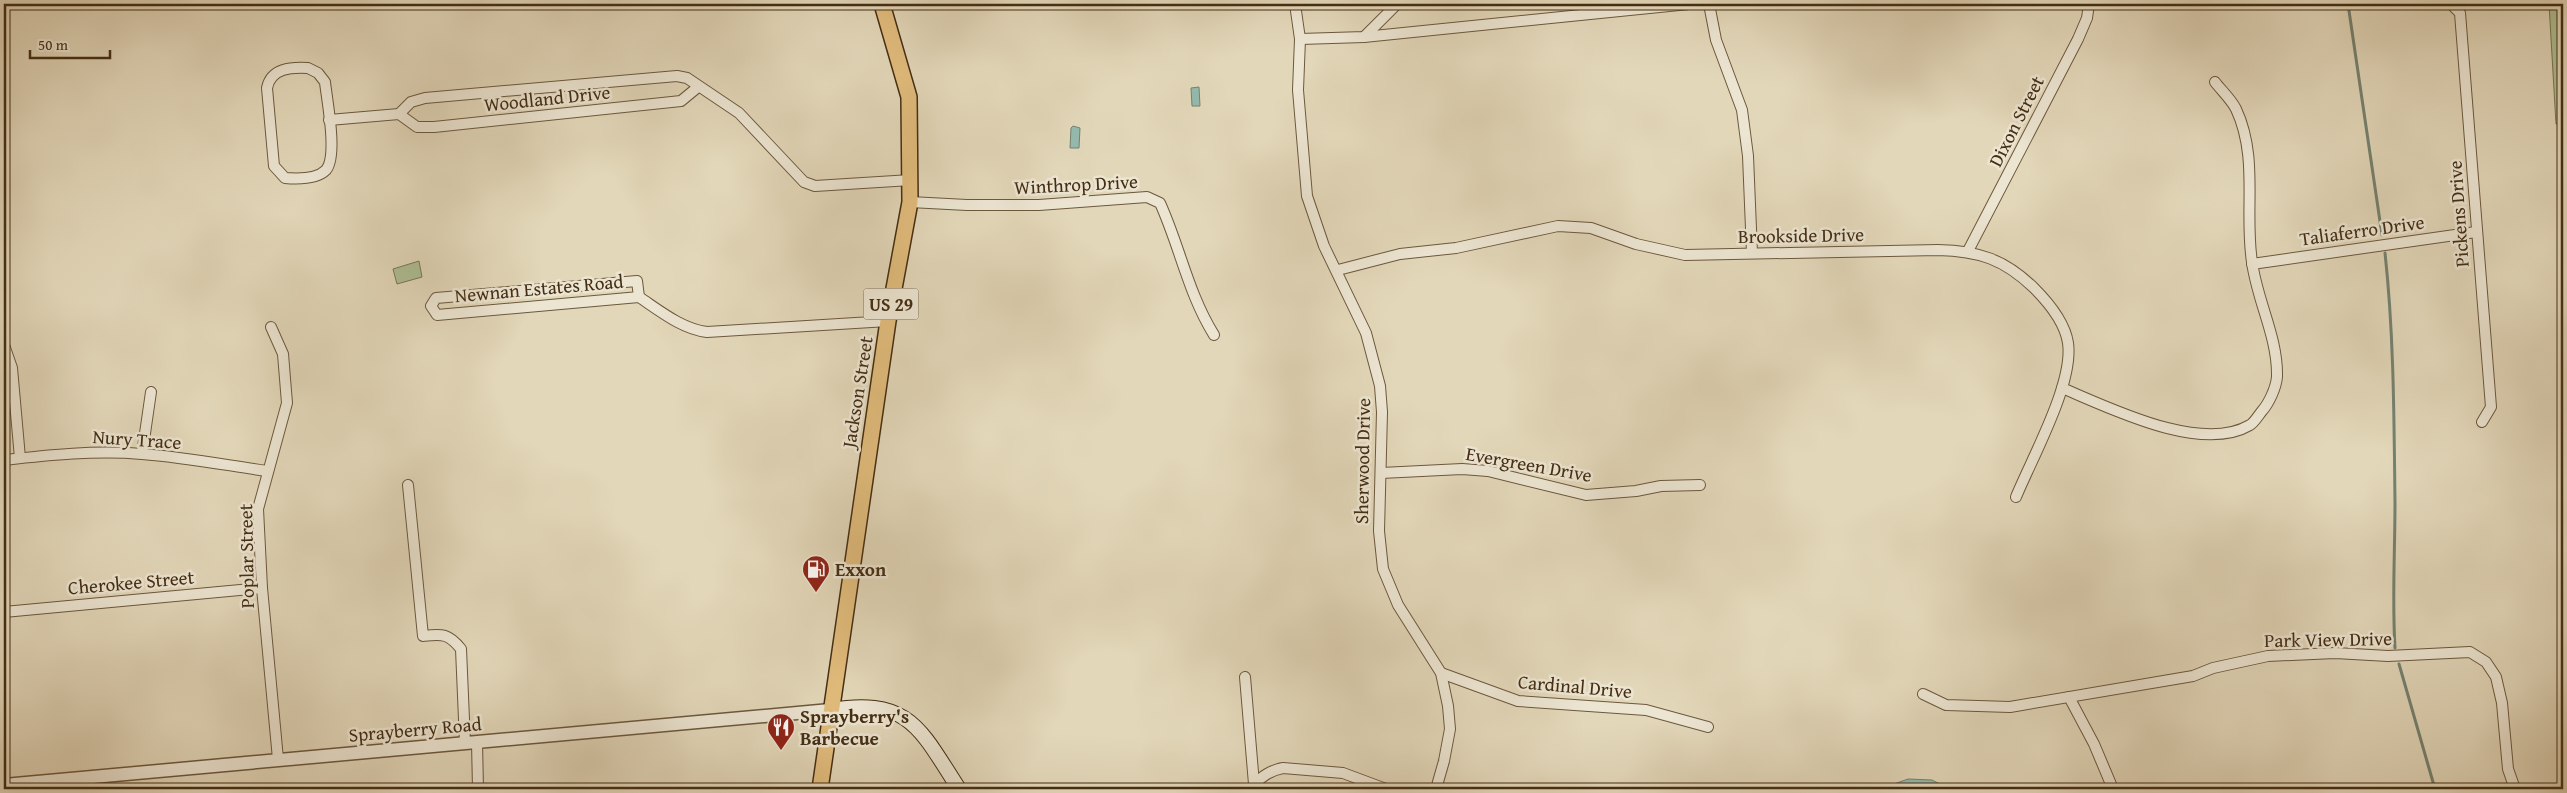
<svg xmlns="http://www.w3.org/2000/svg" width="2567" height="793" font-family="'Gentium Book Plus',serif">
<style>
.green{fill:#aebf93;stroke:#797654}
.water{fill:#95baaf;stroke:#758271}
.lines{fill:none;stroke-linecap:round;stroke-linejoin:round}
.shore{stroke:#6c7462;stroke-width:1}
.stream{stroke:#758271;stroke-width:3}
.minor-casing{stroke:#6c583d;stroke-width:12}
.tertiary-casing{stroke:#6c583d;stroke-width:15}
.secondary-casing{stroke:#442e14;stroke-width:16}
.primary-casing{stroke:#442e14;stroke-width:18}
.minor{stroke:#ece5d2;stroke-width:10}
.tertiary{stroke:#ece5d2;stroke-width:12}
.secondary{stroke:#ece5d2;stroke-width:14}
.primary{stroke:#e1bc7c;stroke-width:15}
.labels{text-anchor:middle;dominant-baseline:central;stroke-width:5;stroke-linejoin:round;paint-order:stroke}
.shield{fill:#ece5d2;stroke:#76654d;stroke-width:1}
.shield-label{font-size:18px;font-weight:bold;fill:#442e14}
.street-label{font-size:19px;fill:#442e14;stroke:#ece5d2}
.poi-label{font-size:19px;font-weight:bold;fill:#442e14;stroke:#ece5d2;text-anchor:start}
</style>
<rect width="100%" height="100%" fill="#e2d7b9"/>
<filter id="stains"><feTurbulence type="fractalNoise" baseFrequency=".004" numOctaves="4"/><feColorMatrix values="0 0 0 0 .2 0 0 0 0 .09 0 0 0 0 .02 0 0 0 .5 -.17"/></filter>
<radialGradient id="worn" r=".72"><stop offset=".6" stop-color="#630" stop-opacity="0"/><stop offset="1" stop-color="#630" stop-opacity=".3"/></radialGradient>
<!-- green -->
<g class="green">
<path d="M 2549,4 L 2563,4 L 2563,124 L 2556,124 Z"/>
<path d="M 419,261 L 422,277 L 397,284 L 393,269 Z"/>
</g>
<!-- water -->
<g class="water">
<path d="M 1199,87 L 1200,106 L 1192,106 L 1191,88 Z"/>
<path d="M 1073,126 L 1080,128 L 1079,148 L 1070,148 L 1071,128 Z"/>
<path d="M 1908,779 L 1932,780 L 1950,789 L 1880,789 Z"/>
</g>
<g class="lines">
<!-- shore -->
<path class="shore" d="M 1891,789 C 1907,782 1924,782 1940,789"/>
<!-- stream -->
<g class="stream">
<path d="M 2348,4 L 2382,235"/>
<path d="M 2385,253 C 2394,335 2394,421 2395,503 C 2395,552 2392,599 2395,648"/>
<path d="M 2399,664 L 2435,789"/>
</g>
<!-- minor casing -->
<g class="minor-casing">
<g id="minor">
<path d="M 1295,4 L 1300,39 L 1298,90 L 1307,196 L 1324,246 L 1366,333 L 1380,386 L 1382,412 L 1379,531 L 1383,569 L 1398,605 L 1441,673 L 1448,706 L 1450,729 L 1444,761 L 1436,789"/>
<path d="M 1709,4 L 1716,40 L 1742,110 L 1748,156 L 1752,253"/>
<path d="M 2451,4 L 2460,13 L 2491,407 L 2482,422"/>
<path d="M 1364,37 L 1397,4"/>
<path d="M 1300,39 L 1364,37 L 1689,4"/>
<path d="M 308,68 L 318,73 L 325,82 C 327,101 338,156 326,170 C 317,179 297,179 285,178 L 274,166 L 267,88 C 271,68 291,67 308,68 Z"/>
<path d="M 399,114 L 417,127 L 434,127 L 681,101 L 698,87"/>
<path d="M 329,120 L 399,114 L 411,102 L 425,98 L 677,76 L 687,78 L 739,113 L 804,182 L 815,186 L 911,180"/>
<path d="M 910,202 L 967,205 L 1039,205 L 1147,197 L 1160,203 C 1180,247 1188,293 1214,335"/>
<path d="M 1968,251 L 2078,39 L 2087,18 L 2089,4"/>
<path d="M 2252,264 L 2476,232"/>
<path d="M 1338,270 L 1400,254 L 1456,248 L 1558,226 L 1591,228 L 1636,244 L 1685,255 L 1938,250 C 1979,251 2004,259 2034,288 C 2048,302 2065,323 2068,343 C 2074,383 2032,458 2016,497"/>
<path d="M 637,281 L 639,297 L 437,315 L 431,306 L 436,298 Z"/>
<path d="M 639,297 C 660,311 682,329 707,332 L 888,321"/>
<path d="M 271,327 L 283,354 L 287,403 L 258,509 L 262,588 L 278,759"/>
<path d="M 4,345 L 12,368 L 20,458"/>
<path d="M 2062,388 C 2110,408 2201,454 2250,425 C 2254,423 2258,416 2262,411 C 2269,403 2276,388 2277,377 C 2278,337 2257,301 2252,262 C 2244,211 2259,158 2236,109 C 2231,99 2221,90 2215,82"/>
<path d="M 142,454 L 151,392"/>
<path d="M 4,460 C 49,455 96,450 142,454 C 183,457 225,465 267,471"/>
<path d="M 1381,473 L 1462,469 L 1488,471 L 1586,495 L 1636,491 L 1661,486 L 1700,485"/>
<path d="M 408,485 L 423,636 C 442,634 448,633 461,649 L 465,743"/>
<path d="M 4,612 L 262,588"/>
<path d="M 1441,673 L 1518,701 L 1646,710 L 1708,727"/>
<path d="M 1245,677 L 1254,784"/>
<path d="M 1923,694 L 1946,705 L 2010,707 L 2193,676 L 2213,668 L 2268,656 L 2335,653 L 2388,656 L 2470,652 L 2486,662 L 2496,677 L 2502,703 L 2508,769 L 2515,789"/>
<path d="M 2069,697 L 2094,744 L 2113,789"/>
<path d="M 477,742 L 478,789"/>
<path d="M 1254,789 L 1254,784 C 1263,776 1271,770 1283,768 L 1343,773 L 1386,789"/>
</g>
</g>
<!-- tertiary casing -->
<g class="tertiary-casing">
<path id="tertiary" d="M 4,785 L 830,710"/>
</g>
<!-- secondary casing -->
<g class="secondary-casing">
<path id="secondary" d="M 830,710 C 910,697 920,729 959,789"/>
</g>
<!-- primary casing -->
<g class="primary-casing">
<path id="primary" d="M 820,789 L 888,321 L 910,202 L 909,97 L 882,4"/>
</g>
<!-- minor -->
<use href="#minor" class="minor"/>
<!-- tertiary -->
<use href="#tertiary" class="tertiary"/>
<!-- secondary -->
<use href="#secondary" class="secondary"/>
<!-- primary -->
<use href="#primary" class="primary"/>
</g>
<!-- icons -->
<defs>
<g id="fuel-pin" transform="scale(1.4375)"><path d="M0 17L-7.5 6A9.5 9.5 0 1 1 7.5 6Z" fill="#8f2418" stroke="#ece5d2"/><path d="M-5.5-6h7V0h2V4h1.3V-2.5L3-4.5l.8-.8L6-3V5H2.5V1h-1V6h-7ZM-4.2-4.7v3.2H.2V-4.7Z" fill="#fff"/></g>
<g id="restaurant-pin" transform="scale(1.4375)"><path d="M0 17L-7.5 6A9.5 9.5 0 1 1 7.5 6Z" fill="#8f2418" stroke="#ece5d2"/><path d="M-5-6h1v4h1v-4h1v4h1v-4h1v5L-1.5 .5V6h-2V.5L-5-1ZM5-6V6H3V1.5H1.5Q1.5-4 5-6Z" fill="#fff"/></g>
</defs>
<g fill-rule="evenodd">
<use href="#fuel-pin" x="816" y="569"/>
<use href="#restaurant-pin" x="781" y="727"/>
</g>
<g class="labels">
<!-- shield labels -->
<rect class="shield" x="863.5" y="288.5" width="55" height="31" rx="4"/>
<g class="shield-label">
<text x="891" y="304">US 29</text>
</g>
<!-- street labels -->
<g class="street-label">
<text transform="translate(547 98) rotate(-6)">Woodland Drive</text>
<text transform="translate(2016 121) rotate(-63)">Dixon Street</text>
<text transform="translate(1076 184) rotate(-3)">Winthrop Drive</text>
<text transform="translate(2458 214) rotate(-94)">Pickens Drive</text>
<text transform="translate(2362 230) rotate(-8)">Taliaferro Drive</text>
<text transform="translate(1801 235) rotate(-1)">Brookside Drive</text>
<text transform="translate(539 288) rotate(-5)">Newnan Estates Road</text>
<text transform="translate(857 392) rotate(-81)">Jackson Street</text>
<text transform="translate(137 439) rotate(4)">Nury Trace</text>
<text transform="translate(1362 461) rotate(-89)">Sherwood Drive</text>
<text transform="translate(1529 464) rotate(10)">Evergreen Drive</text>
<text transform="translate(246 556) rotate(-91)">Poplar Street</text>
<text transform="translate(131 582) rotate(-5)">Cherokee Street</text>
<text transform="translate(2328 639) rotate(-1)">Park View Drive</text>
<text transform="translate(1575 686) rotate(5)">Cardinal Drive</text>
<text transform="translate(415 729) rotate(-5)">Sprayberry Road</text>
</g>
<!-- poi labels -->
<g class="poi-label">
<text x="835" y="569">Exxon</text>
<text x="800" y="716">Sprayberry's<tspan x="800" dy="22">Barbecue</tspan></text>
</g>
</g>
<!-- margin -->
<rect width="2567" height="793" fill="none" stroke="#e2d7b9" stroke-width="20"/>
<rect x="5" y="5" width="2557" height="783" fill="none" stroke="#442e14" stroke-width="2.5"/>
<rect x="10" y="10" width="2547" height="773" fill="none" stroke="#442e14"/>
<!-- scale -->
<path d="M30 50v8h80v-8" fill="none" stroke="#442e14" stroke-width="2.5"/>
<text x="38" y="50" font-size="15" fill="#442e14" stroke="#ece5d2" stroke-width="4" paint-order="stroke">50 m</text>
<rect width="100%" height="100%" filter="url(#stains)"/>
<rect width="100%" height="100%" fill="url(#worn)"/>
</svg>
